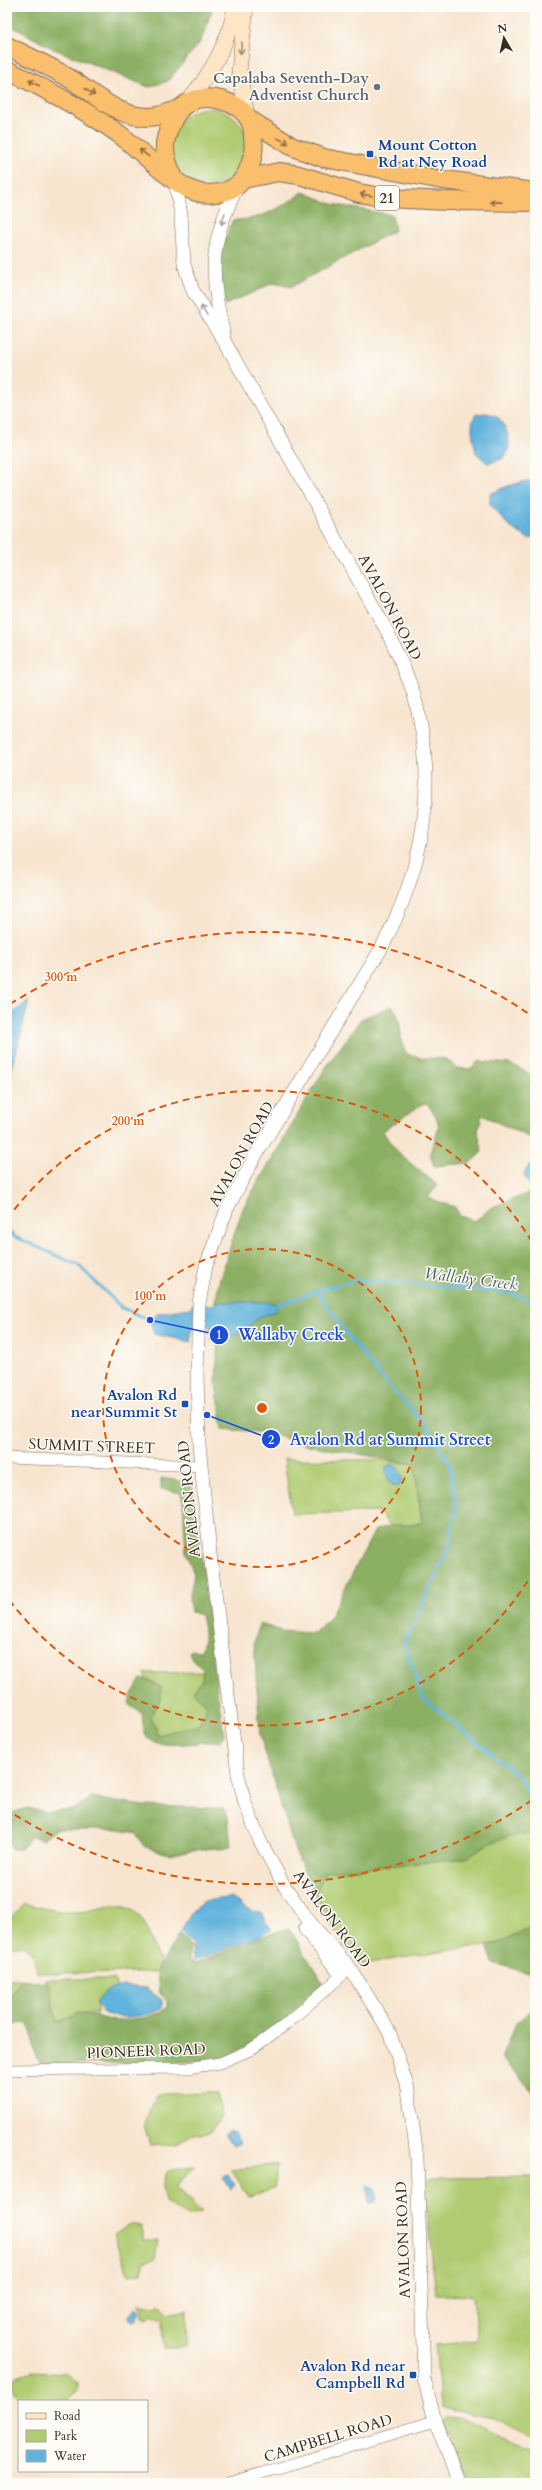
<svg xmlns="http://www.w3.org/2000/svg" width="542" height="2490" font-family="Cardo,serif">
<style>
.green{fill:#b0cc72;stroke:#767b48}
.forest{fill:#8cb064;stroke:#646d41}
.water{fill:#60b3dc;stroke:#4e6e7d}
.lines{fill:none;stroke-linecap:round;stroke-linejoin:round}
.stream{stroke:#60b3dc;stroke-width:3}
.minor-casing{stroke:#7d6b5c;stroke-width:12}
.tertiary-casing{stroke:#7d6b5c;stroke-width:14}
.secondary-casing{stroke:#7d6b5c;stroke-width:16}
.trunk-casing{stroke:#7d6b5c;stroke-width:20}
.minor{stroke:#fff;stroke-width:11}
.tertiary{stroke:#fff;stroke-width:13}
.secondary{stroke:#fde5c5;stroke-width:15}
.trunk{stroke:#f9bf6d;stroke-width:18}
.oneway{stroke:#9c8872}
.oneway2{stroke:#906d42}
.oneway3{stroke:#a79f9a}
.ring{fill:none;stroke:#df570d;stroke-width:2;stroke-dasharray:7 5}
.worship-dot{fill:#6b7280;stroke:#fdfcf7;stroke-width:1.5}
.transit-dot{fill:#1a4fb4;stroke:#fdfcf7;stroke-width:1.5}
.labels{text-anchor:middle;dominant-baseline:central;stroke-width:3;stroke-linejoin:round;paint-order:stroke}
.shield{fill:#fdfcf7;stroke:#75695f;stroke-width:1}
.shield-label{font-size:14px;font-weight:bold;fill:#3b2a1e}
.worship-label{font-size:15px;font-weight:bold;fill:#5b616d;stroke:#fdfcf7;text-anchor:end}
.transit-label{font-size:15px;font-weight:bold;fill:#164399;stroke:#fdfcf7;text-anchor:end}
.street-label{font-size:15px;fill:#3b2a1e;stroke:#fdfcf7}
.water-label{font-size:16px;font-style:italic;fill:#485a60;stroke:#fdfcf7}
.centre{fill:#df570d;stroke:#fdfcf7;stroke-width:2}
.ring-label{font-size:12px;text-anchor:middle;font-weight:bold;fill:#df570d;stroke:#fdfcf7;stroke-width:3;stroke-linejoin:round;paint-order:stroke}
.leader{fill:none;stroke:#1d4ed8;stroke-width:1.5}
.callout-dot{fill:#1d4ed8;stroke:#fdfcf7;stroke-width:1.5}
.mark-label{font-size:12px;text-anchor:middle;font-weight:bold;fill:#fff}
.callout-label{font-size:16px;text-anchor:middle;font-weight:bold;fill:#1d4ed8;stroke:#fdfcf7;stroke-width:3;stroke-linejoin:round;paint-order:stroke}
</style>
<rect width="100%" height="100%" fill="#fdfcf7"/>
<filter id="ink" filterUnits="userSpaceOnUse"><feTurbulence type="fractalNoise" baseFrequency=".025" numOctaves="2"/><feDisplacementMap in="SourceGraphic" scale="8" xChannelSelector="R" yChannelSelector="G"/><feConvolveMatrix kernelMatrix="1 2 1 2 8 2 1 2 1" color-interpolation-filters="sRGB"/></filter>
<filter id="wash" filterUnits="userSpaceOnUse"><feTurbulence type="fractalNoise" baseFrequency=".012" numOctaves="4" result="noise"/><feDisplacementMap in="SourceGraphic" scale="16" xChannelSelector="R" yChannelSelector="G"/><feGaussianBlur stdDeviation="0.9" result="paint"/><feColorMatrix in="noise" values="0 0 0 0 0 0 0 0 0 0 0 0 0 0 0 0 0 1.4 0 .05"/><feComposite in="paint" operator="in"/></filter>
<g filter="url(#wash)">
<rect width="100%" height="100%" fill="#f7e5cf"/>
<!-- green -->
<g class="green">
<circle cx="209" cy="147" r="39"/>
<path d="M 284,1459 L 382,1460 L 414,1464 L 422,1523 L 390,1526 L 379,1512 L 292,1514 Z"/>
<path d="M 209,1672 L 218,1736 L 153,1738 L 145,1673 Z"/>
<path d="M 535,1834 L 535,1924 L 499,1943 L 362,1964 C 341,1943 327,1920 315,1894 L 325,1872 L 465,1858 C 486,1843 509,1832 535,1834 Z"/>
<path d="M 24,1904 C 40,1907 58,1912 75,1912 C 99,1912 121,1895 140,1917 C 151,1930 151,1949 161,1961 L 157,1972 L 37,1973 L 34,1957 L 25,1946 L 7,1946 L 7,1921 Z"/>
<path d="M 7,1979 L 21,1979 L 7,2003 Z"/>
<path d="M 44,1979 L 114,1979 L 117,1987 L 104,1993 L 97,2002 L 97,2014 L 78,2012 L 57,2023 C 51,2007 54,1992 44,1979 Z"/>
<path d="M 217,2093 L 222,2117 L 211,2132 L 195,2134 L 177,2144 L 150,2146 L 144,2124 L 157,2094 Z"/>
<path d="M 271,2165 L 278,2165 L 274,2189 L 249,2196 L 231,2170 Z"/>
<path d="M 196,2166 L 176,2187 L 201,2213 L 188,2216 L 165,2202 C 162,2192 162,2179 167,2171 Z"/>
<path d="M 535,2177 L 535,2438 L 493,2418 L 441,2408 L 435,2345 L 478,2341 L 474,2296 L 436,2295 L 424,2182 L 431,2178 Z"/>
<path d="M 131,2225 L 142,2225 L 142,2240 L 158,2240 L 155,2259 L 143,2262 L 142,2273 L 128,2274 L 113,2234 Z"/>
<path d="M 160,2303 L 167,2314 L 187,2310 L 187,2347 L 163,2348 L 162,2320 L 150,2315 L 147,2319 L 142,2317 L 141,2308 L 137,2305 L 156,2306 Z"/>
<path d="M 33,2371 L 65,2373 L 77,2383 L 77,2390 L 65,2401 L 23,2401 L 15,2393 L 13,2382 L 17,2376 Z"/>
<path d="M 447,2417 C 480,2417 503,2447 535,2452 L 535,2472 L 530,2476 L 527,2483 L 469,2483 L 443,2420 Z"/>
</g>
<!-- forest -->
<g class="forest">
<path d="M 7,7 L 213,7 L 201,41 L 168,81 L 149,87 L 54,49 L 7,24 Z"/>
<path d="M 303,192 L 332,204 L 392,215 L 395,230 L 291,287 L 273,283 L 225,305 C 218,269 218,254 233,220 C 260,221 282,207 303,192 Z"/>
<path d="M 392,1006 C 404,1020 397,1038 407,1054 L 422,1058 L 446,1059 L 457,1068 L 470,1069 L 479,1061 L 510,1064 L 535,1076 L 535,1140 L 482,1115 L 478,1131 L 482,1152 L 470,1163 L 434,1166 L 430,1153 L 439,1127 L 436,1116 L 428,1105 L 422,1104 L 383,1131 C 395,1155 418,1168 437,1185 L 428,1198 L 455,1207 L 460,1216 L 475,1221 L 492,1207 L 535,1191 L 535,1834 C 509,1833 486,1843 466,1858 L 325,1872 L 315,1894 L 295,1851 L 260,1735 L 254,1642 L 260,1624 L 282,1631 L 313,1633 L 329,1619 L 375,1530 L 390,1526 L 422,1523 L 414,1464 L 308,1445 L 268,1433 L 223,1429 L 216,1384 L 218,1338 L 239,1334 L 260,1317 L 276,1311 L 276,1304 L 267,1302 L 215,1302 L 220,1278 L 243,1208 L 324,1070 L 361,1019 Z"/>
<path d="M 161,1478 L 192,1483 L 207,1603 L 213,1663 L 224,1735 L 220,1741 C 202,1741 155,1752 145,1735 C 142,1729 143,1720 142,1713 L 129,1705 L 131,1696 L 141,1679 L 146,1679 L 161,1687 L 161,1699 L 150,1717 L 156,1727 L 157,1735 L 198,1725 L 206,1710 L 206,1704 L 193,1692 L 202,1679 L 203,1670 L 189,1654 L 192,1650 L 201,1651 C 206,1639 204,1628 201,1615 L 191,1612 L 189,1600 L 194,1574 L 186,1553 L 183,1502 L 181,1493 L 161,1489 Z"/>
<path d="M 92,1798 L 143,1806 L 223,1808 L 228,1816 L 231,1847 L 191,1850 L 169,1855 L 144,1846 L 135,1833 L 120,1829 L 60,1829 L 55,1830 L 43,1840 L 32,1836 L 21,1849 L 12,1849 L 7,1843 L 7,1815 L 27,1808 L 46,1812 L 72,1810 Z"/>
<path d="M 535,1924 L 535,1975 L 493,1963 L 487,1945 L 499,1943 Z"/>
<path d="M 289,1928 L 323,1983 L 285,2021 L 248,2047 L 226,2057 L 187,2062 L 42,2064 C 28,2053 37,2034 26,2023 L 7,2025 L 7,2003 L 21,1979 L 47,1982 C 54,1991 52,2009 57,2023 L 78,2012 L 115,2021 L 143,2018 L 160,2013 L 167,2007 L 167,2001 L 159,1992 L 157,1972 L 179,1933 L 190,1946 L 189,1962 L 195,1963 L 274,1932 Z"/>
<path d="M 535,2007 L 535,2094 L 502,2059 L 516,2023 Z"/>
</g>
<!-- water -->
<g class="water">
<path d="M 487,413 C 490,414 494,415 496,416 C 507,423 515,449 503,458 C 499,461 493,462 488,463 L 476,453 C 474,439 468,426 476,414 Z"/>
<path d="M 526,481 L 535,482 L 535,536 L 529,539 L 510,527 L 490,505 L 490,494 L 508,486 Z"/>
<path d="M 29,1000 L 7,1091 L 7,1018 Z"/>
<path d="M 529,1166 L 531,1166 L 531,1173 L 535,1176 L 533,1184 L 530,1185 L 525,1178 L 524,1173 Z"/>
<path d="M 215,1302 L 267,1302 L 274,1303 L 277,1308 L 276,1311 L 260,1317 L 239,1334 L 211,1340 L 210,1326 L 191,1329 L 191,1342 L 154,1334 L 150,1320 L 158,1313 L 189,1308 L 193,1304 L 213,1305 Z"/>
<path d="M 391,1464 C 399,1466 403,1474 402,1483 L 398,1487 C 389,1486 385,1476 386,1467 Z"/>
<path d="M 231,1898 L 254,1912 L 261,1913 L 267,1924 L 272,1928 L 260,1936 L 193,1961 L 192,1944 L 181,1932 C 195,1903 200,1900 231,1898 Z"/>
<path d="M 124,1986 L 146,1988 L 162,2000 L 162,2008 C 150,2018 98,2024 97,2002 C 102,1991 112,1988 124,1986 Z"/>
<path d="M 228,2130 L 234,2132 L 240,2143 L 233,2146 L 225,2134 Z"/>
<path d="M 224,2176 L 228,2175 L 235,2185 L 231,2189 L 222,2180 Z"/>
<path d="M 367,2185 L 375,2189 L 377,2200 L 369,2205 Z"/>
<path d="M 135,2308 L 140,2312 L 136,2321 L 132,2322 L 130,2316 Z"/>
</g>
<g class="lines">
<!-- stream -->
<g class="stream">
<path d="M 7,1230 L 15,1237 L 78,1265 L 122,1308 L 152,1321"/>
<path d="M 317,1291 L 350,1338 L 388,1385 L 425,1424 L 450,1464 L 456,1506 L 449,1547 L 404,1644 L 423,1698 L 518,1775 L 535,1805"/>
<path d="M 273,1307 L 317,1291 L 356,1280 L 506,1292 L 535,1301"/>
</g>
</g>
</g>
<g filter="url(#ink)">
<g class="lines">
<!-- minor casing -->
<g class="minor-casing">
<g id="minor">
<path d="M 7,1458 L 200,1466"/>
<path d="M 7,2070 L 188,2068 L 220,2063 L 250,2050 L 285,2025 L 347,1971"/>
<path d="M 229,2483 L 435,2421"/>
</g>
</g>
<!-- tertiary casing -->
<g class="tertiary-casing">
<g id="tertiary">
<path d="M 175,180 L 181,215 L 184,264 L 193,291 L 226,344 L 387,631 C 397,652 407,673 414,695 C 439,787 424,867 381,949 L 254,1158 L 227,1209 L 206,1266 L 199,1303 L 197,1374 L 199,1445 L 210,1553 L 238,1774 L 245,1803 L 260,1841 L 285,1887 L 309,1921 L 350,1968 L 383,2021 L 390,2034 L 408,2089 L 417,2157 L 424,2378 L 435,2421 L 459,2483"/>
<path d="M 224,336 C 210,273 208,242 239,184"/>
<path d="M 305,1929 L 341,1975"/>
</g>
</g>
<!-- secondary casing -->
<g class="secondary-casing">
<g id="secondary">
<path d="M 246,7 L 239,71 L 247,116"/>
<path d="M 187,103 C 210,75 229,43 235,7"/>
</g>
</g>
<!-- trunk casing -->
<g class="trunk-casing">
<g id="trunk">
<path d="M 7,46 C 29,57 52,67 72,80 C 98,97 124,122 158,116 C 165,115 173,111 181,108"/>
<path d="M 7,70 C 46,89 84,109 119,134 C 139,149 171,182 191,190 C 207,197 233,194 243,179 C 251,167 255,152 253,138 C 253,132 253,126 250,121 C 240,101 205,91 186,104 C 175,111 167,131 165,143 C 164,155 169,168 174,178"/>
<path d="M 250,120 L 293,147 L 324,158 L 437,179 L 535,192"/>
<path d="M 243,179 L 279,172 L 299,175 L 359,193 L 386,198 L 448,201 L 535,202"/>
</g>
</g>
<!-- minor -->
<use href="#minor" class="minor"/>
<!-- tertiary -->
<use href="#tertiary" class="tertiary"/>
<!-- secondary -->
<use href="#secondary" class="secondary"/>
<!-- trunk -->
<use href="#trunk" class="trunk"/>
</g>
<!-- one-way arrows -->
<defs><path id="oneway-shaft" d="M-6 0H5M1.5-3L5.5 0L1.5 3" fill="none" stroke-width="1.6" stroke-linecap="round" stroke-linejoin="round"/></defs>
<use class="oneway" href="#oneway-shaft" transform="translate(241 48) rotate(97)"/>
<g class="oneway2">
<use href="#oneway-shaft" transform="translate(34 83) rotate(-153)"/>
<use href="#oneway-shaft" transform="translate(90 92) rotate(35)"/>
<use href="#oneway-shaft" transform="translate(283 141) rotate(29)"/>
<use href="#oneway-shaft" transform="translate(144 153) rotate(-142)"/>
<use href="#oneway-shaft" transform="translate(366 195) rotate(-172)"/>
<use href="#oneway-shaft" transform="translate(496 202) rotate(-179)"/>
</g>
<g class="oneway3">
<use href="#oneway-shaft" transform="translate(223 219) rotate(107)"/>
<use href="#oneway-shaft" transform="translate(204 311) rotate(-120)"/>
</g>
</g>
<!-- distance rings -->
<g class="ring">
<circle cx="262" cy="1408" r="159"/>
<path d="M534 1571A317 317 0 0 1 7 1597M7 1219A317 317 0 0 1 534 1245"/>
<path d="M532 1800A476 476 0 0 1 10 1812M10 1004A476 476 0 0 1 532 1016"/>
</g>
<!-- markers -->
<circle class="worship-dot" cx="377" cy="87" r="4"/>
<g class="transit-dot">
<rect x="366" y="150" width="8" height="8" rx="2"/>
<rect x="181" y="1400" width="8" height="8" rx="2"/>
<rect x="409" y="2371" width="8" height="8" rx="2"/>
</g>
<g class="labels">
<!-- shield labels -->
<rect class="shield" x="375" y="186" width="24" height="24" rx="3"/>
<g class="shield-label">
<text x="387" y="198">21</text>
</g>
<!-- worship labels -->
<g class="worship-label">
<text x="369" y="78">Capalaba Seventh-Day<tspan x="369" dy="17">Adventist Church</tspan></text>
</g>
<!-- transit labels -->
<g class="transit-label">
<text x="378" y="145" text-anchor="start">Mount Cotton<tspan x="378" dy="17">Rd at Ney Road</tspan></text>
<text x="177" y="1395">Avalon Rd<tspan x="177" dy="17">near Summit St</tspan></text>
<text x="405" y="2366">Avalon Rd near<tspan x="405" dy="17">Campbell Rd</tspan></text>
</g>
<!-- street labels -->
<g class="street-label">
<text transform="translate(390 607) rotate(62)">AVALON ROAD</text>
<text transform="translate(241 1154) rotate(-61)">AVALON ROAD</text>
<text transform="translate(92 1446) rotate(2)">SUMMIT STREET</text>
<text transform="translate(189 1499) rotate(-96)">AVALON ROAD</text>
<text transform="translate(332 1919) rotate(53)">AVALON ROAD</text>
<text transform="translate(146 2051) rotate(-2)">PIONEER ROAD</text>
<text transform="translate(403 2240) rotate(-92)">AVALON ROAD</text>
<text transform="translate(328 2438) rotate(-17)">CAMPBELL ROAD</text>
</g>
<!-- water labels -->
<g class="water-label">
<text transform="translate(471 1279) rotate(7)">Wallaby Creek</text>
</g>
</g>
<circle cx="262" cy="1408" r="6" class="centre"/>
<g class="ring-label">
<text x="61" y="981">300 m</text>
<text x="128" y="1125">200 m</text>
<text x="150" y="1300">100 m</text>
</g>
<!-- callouts -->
<path class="leader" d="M150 1320L219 1335M207 1415L271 1439"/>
<g class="callout-dot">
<circle cx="150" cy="1320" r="4"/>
<circle cx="207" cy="1415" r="4"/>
<circle cx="219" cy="1335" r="10"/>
<circle cx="271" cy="1439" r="10"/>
</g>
<g class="mark-label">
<text x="219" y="1339">1</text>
<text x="271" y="1444">2</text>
</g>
<g class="callout-label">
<text x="291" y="1340">Wallaby Creek</text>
<text x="390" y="1445">Avalon Rd at Summit Street</text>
</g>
<!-- margin -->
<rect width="542" height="2490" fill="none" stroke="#fdfcf7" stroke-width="24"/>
<!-- legend -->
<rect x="18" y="2400" width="130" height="72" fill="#fdfcf7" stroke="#afa8a0"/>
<rect x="26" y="2413" width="20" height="6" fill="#fde5c5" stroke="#afa8a0"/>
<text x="54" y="2420" font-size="12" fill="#3b2a1e">Road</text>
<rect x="26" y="2430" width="20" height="12" fill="#b0cc72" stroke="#afa8a0"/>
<text x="54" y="2440" font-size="12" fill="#3b2a1e">Park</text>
<rect x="26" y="2450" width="20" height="12" fill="#60b3dc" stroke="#afa8a0"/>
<text x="54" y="2460" font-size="12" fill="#3b2a1e">Water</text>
<!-- north arrow -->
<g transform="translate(504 38) rotate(351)" stroke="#fdfcf7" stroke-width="3" paint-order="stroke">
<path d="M0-3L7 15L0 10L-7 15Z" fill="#3b2a1e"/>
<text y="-6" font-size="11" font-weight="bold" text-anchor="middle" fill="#3b2a1e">N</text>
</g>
</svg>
